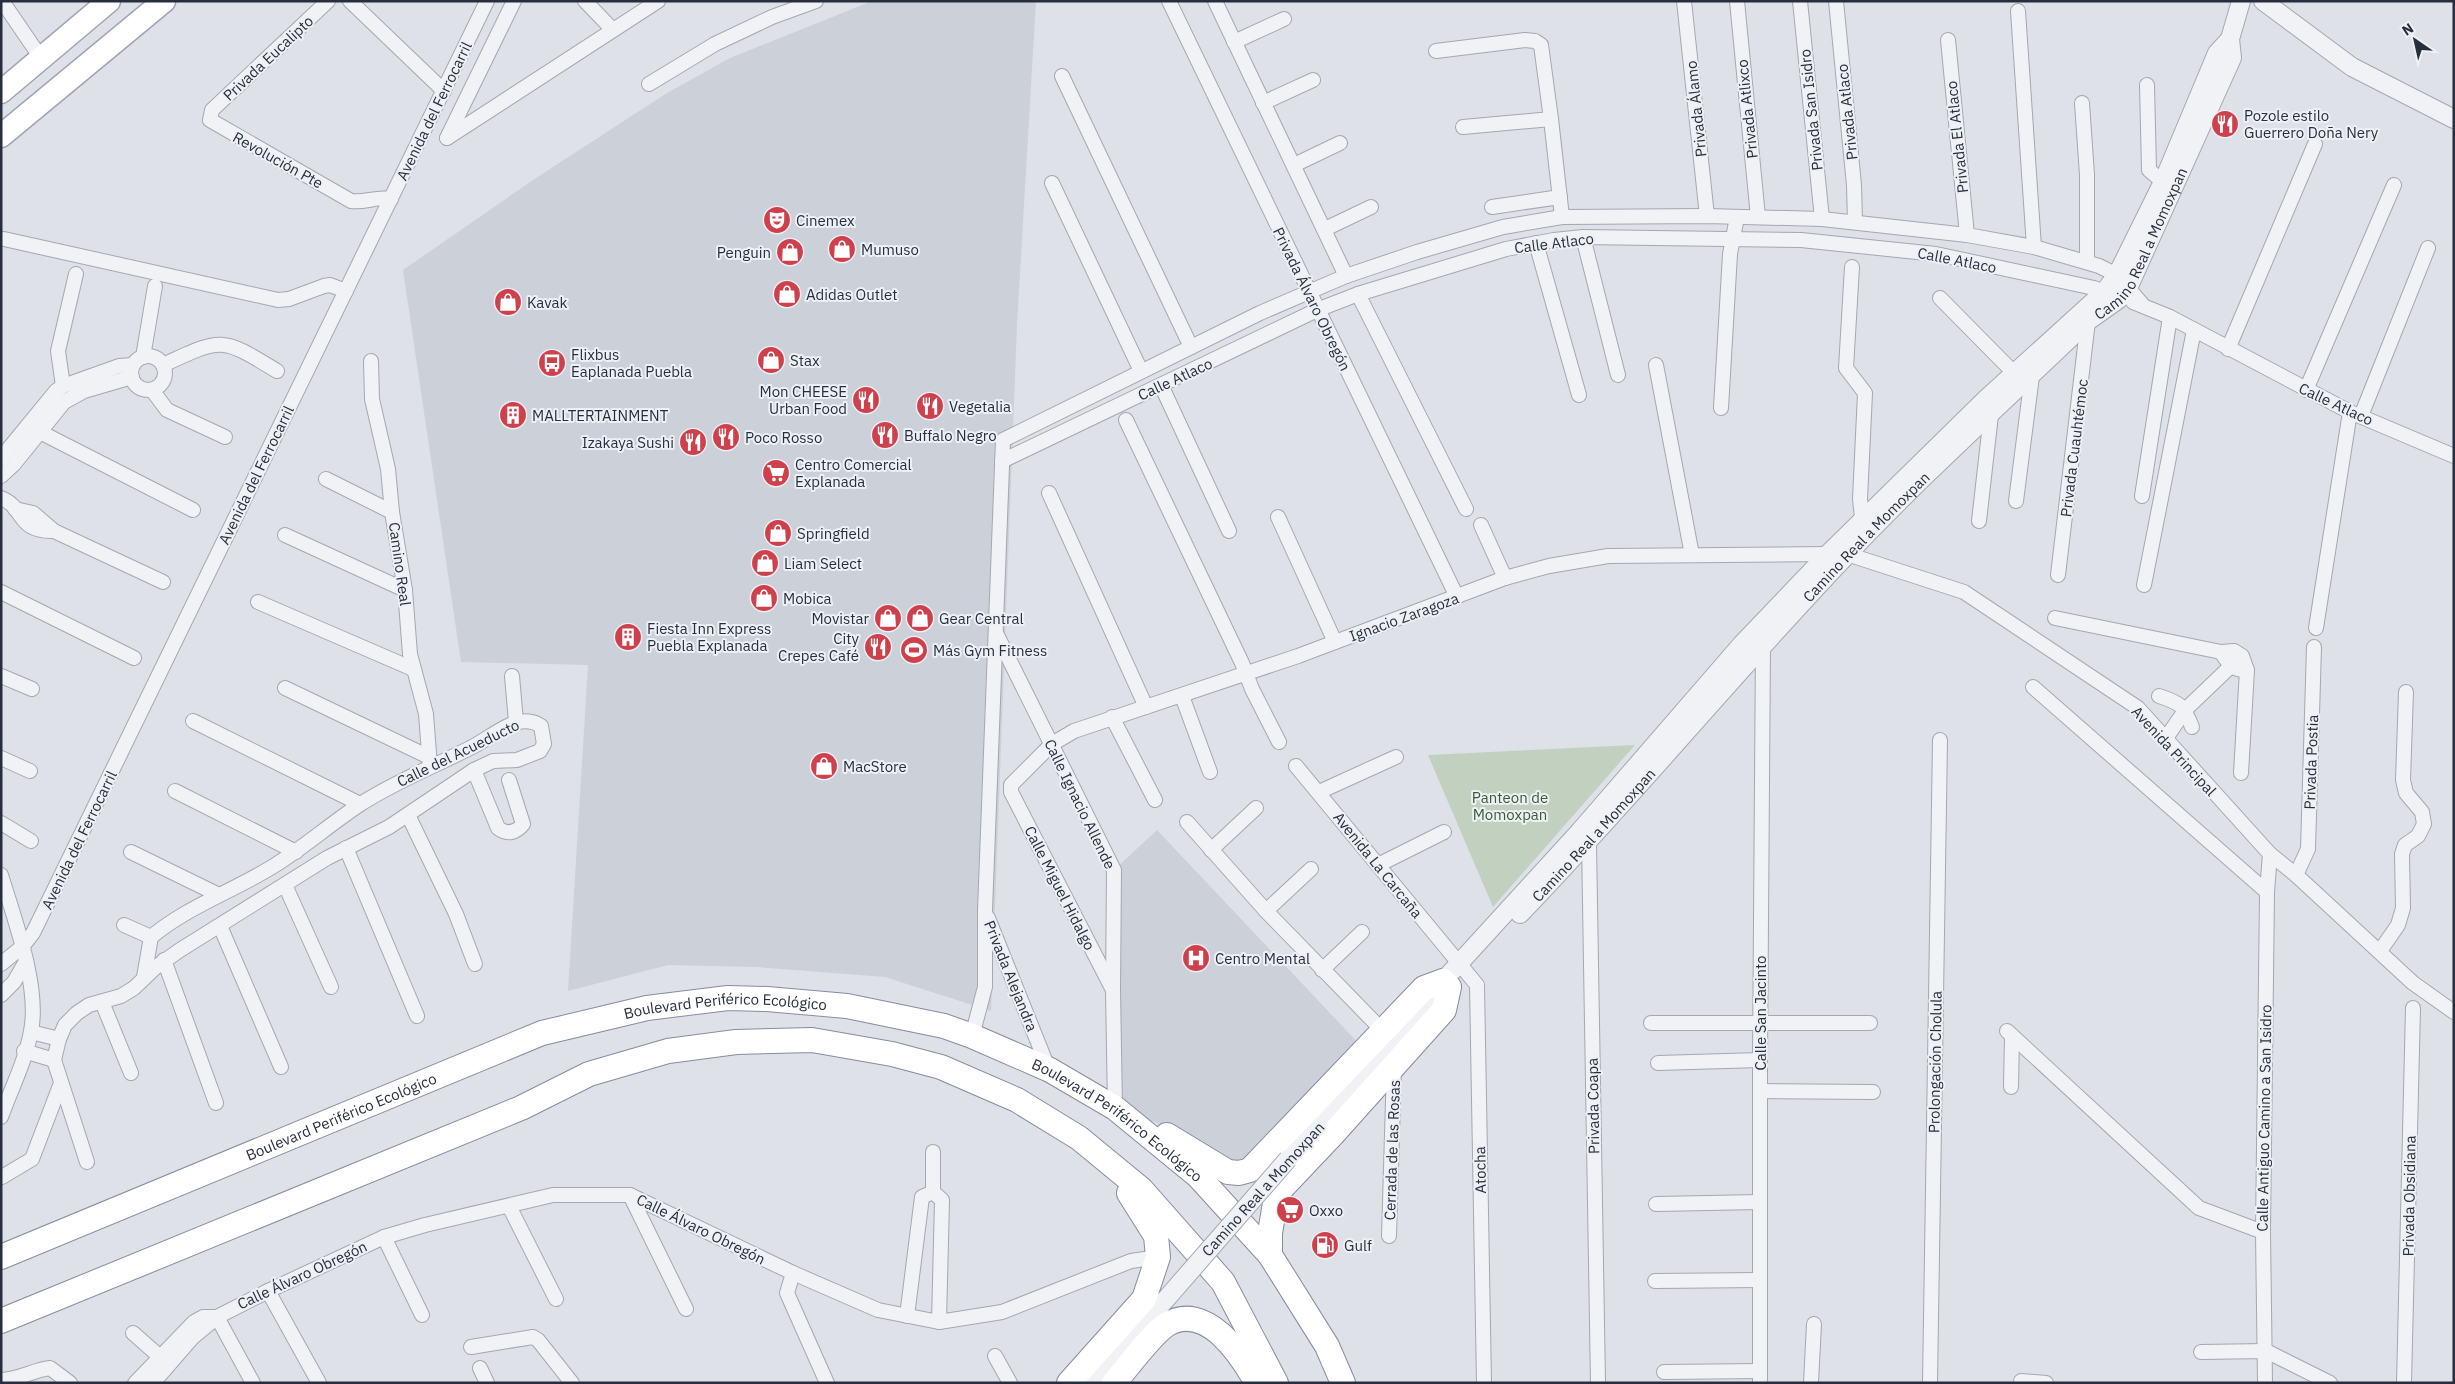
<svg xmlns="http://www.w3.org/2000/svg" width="2455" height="1384" font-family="'IBM Plex Sans',sans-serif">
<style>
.built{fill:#ccd0d9}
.green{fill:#c2d1bf}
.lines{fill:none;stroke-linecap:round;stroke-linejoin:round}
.minor-casing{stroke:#a3a8b1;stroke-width:16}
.tertiary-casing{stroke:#a3a8b1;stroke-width:20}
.primary-casing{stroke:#9da4b3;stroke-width:25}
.trunk-casing{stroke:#858d9e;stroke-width:26}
.minor{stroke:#f0f2f6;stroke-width:14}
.tertiary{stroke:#f0f2f6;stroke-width:18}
.primary{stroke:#fff;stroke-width:22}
.trunk{stroke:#fff;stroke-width:24}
.tertiary-bridge-casing{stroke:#a3a8b1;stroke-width:20;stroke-linecap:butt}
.tertiary-bridge{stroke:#f0f2f6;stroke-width:18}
.labels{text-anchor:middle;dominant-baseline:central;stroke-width:4;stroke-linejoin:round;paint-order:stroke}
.street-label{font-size:15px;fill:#272e3e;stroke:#edf0f5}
.poi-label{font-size:15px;fill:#272e3e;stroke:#edf0f5;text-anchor:start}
.park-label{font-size:15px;fill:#395a34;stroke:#edf0f5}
</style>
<rect width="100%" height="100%" fill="#dee1e7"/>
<!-- built -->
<g class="built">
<path d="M 872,1 L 1036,1 L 1017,324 L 991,1011 L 885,977 L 756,967 L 668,965 L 568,991 L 588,665 L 461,662 L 403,270 L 536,178 L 667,93 L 730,58 Z"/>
<path d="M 1157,830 L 1362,1047 L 1236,1169 L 1163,1125 L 1115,1108 L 1114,870 Z"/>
</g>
<!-- green -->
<path class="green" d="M 1635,745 L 1493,907 L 1428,755 Z"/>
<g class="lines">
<!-- minor casing -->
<g class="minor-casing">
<g id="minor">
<path d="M 2,1 L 41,58"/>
<path d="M 328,1 L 212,110 L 210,120 L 351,201 C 365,203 377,196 391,199"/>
<path d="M 350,1 L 444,91"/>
<path d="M 585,1 L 613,30"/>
<path d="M 1169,1 L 1457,597"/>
<path d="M 1215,1 L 1346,276"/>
<path d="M 1684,1 L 1707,216"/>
<path d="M 1737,1 L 1758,217"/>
<path d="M 1800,1 L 1822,219"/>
<path d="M 1836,1 L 1854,185 L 1855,222"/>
<path d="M 2018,11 L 2034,247"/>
<path d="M 1948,40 L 1967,235"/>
<path d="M 1234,42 L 1284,19"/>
<path d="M 1436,51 L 1525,40 L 1535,41 L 1541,45 L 1551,119 L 1562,217"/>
<path d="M 1062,76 L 1191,347"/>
<path d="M 649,84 L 715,44 L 772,17 L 816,1"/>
<path d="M 2147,85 L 2149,170 L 2163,182"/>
<path d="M 1263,103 L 1313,80"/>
<path d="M 2082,103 L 2087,175 L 2087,262"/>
<path d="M 1463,127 L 1551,119"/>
<path d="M 447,138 L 658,1"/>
<path d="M 447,138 L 514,1"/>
<path d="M 1294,165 L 1340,143"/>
<path d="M 1052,183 L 1141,371"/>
<path d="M 1492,207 L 1560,197"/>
<path d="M 1325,229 L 1371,207"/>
<path d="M 1583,237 L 1618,375"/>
<path d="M 4,239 L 278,300 L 289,299 L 324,286 L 330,285 L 346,291"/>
<path d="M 1536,243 L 1579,395"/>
<path d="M 1852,267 L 1846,368 L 1865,393 L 1860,499 L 1862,518"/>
<path d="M 1358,294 L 1466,509"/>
<path d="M 1940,298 L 2014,373"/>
<path d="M 2133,302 L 2170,317 L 2350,412 L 2454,456"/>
<path d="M 2228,349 L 2315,144"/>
<circle cx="148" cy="373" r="17"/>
<path d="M 143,357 L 155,286"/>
<path d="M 371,361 L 372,399 L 388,469 L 392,512 L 405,590 L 410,654 L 426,714 L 430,766"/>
<path d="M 163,365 C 223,337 221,337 277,371"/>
<path d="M 1656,365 L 1692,555"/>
<path d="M 1161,385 L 1229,531"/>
<path d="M 63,386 L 58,351 L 76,274"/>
<path d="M 152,390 L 167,410 L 225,437"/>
<path d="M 2306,390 L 2394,185"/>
<path d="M 1721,408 L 1730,254 L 1737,217"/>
<path d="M 2361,416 L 2428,248"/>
<path d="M 1126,420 L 1242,663 L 1252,689 L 1279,742"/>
<path d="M 40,432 L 193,510"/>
<path d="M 1,458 L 56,391 L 63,386 L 119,366 L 133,365"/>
<path d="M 1002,461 L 1317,310 L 1358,294 L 1506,249 L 1554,240 L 1583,237 L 1801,240 L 1936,254 L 2094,288 L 2110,295"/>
<path d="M 1,476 L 14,464 L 64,402 L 84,391 L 132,377"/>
<path d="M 326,479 L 392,512"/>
<path d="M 1049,493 L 1146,707"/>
<path d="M 2142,496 L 2170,317"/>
<path d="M 1,498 C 25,507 16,532 54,531"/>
<path d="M 2016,501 L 2032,376"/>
<path d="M 15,509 L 33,513 L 54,531 L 163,582"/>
<path d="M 1278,517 L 1335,642"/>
<path d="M 1979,521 L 1991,415"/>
<path d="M 1481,525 L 1505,578"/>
<path d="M 285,535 L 405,590"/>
<path d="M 2058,575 L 2088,321"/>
<path d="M 2144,585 L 2194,330"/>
<path d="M 1,592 L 134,658"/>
<path d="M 258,602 L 413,669"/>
<path d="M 2055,618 L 2221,652"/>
<path d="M 2316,628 L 2350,412"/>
<path d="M 996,633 L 1114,870 L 1113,990 L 1115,1108"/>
<path d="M 2234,651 L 2242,656 L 2247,670 C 2233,671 2228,663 2221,652 Z"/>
<path d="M 1,676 L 32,689"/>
<path d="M 512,676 L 516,722"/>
<path d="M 2033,687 L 2267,892"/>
<path d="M 285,688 L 429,757"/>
<path d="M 1182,696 L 1210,772"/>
<path d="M 2159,696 C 2181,703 2184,706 2192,727"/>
<path d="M 1112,717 L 1155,800"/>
<path d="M 193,721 L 360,804"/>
<path d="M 2166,738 L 2186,709 L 2231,666"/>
<path d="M 1,758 L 30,771"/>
<path d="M 1296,766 L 1477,985 L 1484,1383"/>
<path d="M 474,770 L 498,828 C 507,835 516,833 523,824 L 509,780"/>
<path d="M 2241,773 L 2247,670"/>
<path d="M 175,791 L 296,852"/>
<path d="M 1319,792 L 1396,757"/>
<path d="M 408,815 L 456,914 L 475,964"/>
<path d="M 1187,822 L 1266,911 L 1382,1030"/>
<path d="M 1,823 L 31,841"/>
<path d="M 1585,837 L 1589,843 L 1598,1383"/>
<path d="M 346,848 L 417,1016"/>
<path d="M 1211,850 L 1256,808"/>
<path d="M 131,852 L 219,895"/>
<path d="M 1378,865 L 1444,832"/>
<path d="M 1,875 C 14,918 40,987 31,1031 C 26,1060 11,1089 1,1117"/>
<path d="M 2296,875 L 2308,849 L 2314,647"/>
<path d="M 285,885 L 331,987"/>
<path d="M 1266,911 L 1311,869"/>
<path d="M 988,918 L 1049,1070"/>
<path d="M 124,925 L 151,937"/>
<path d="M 220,926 L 281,1067"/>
<path d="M 2380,951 L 2398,925 L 2403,908 L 2402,854 L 2405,845 L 2418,836 L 2424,824 L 2422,812 L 2406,793 L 2403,780 L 2406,692"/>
<path d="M 164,960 L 216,1103"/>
<path d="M 1,964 L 22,947 L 33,933 L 487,1"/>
<path d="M 1322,970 L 1362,932"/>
<path d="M 1113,990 L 1011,792 L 1011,785 L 1052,744 L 1074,731 L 1298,656 L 1505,578 L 1549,566 L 1608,556 L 1828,554 L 1847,554 L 1964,592 L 2138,708 L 2270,854 L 2296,875 L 2413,983 L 2454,1012"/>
<path d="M 1,995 L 14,982 L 25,963"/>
<path d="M 102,1002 L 131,1073"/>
<path d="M 1651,1023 L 1870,1023"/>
<path d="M 2007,1031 L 2199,1208 L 2263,1232"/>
<path d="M 31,1032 L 59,1039"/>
<path d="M 972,1036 L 985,987 L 985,910 L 1003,440 L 1260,313 L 1346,276 L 1417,252 L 1503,227 L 1562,217 L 1707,216 L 1822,219 L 1967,235 L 2034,247 L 2099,266 L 2117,275 L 2142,304"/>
<path d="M 24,1051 L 54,1060"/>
<path d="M 54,1060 L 59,1039 L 65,1025 L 77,1013 L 89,1005 L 121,996 L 134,988 L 156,967 L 180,950 L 327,858 L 389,827 L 474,770 L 493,761 L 517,760 L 540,751 L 544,744 L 541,726 C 518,710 492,738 470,748 C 433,767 394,782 359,805 C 329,825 303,848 272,867 C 233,891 187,907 151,937 L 144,977"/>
<path d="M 54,1060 L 87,1162"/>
<path d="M 1658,1063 L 1760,1060"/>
<path d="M 2011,1087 L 2012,1036"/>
<path d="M 1760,1091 L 1873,1092"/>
<path d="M 2,1177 L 32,1159 L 61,1083"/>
<path d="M 933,1192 L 942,1200 L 939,1322"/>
<path d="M 933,1192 L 933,1152"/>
<path d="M 630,1195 L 686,1309"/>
<path d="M 1656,1204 L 1760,1202"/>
<path d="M 509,1206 L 556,1299"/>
<path d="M 1389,1236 L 1394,1067"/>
<path d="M 384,1237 L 422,1315"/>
<path d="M 793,1273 L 787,1293 L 827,1383"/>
<path d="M 1655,1281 L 1760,1280"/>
<path d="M 268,1291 L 319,1383"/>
<path d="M 907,1316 L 922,1197 L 933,1192"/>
<path d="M 133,1333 L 159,1356"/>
<path d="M 471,1347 L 533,1337 L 538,1340 L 572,1383"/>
<path d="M 2201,1352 L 2266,1351 L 2330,1383"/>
<path d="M 995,1356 L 1010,1383"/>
<path d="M 480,1368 L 487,1383"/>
<path d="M 1664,1372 L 1760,1371"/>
<path d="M 1,1380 C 18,1380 33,1370 50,1368 L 70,1383"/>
<path d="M 2021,1381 L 2046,1383"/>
<path d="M 135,1383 L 194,1322 L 203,1317 L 217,1317 L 253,1383"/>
<path d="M 153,1383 L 193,1337 L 217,1317 L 268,1291 L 384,1237 L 425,1225 L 553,1195 L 630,1195 L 793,1273 L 878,1310 L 939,1322 L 1002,1312 L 1131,1261 L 1158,1257"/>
<path d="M 1760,1383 L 1760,1060 L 1763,643"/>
<path d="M 1811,1383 L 1814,1324"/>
<path d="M 1930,1383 L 1940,740"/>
<path d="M 2265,1383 L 2263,1232 L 2267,892 L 2270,854"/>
<path d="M 2404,1383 L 2413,1008"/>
</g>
</g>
<!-- tertiary casing -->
<g class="tertiary-casing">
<g id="tertiary">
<path d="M 2263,1 L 2352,67 L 2454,119"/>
<path id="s1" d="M 1520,914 C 1632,798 1734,673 1845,557 C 1922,475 2007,399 2088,321 L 2119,299 L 2129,286 L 2232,58 L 2230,39 L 2241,1"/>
<path d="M 1288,1159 L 1435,996 L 1443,981 L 1580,831 L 1742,644 L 1828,554 L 1986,399 L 2104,292 L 2117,275 L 2163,182 L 2217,53 L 2230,39"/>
<path d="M 1091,1383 L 1167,1298"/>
</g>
</g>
<!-- primary casing -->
<g class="primary-casing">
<g id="primary">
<path d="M 1,92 L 109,1"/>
<path d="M 1,136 L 164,1"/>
</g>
</g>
<!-- trunk casing -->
<g class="trunk-casing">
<g id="trunk">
<path d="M 1167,1135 L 1228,1172 L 1239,1173 L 1250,1170 L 1424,988 L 1443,981 L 1449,987 L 1444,1010 L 1333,1134 L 1280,1190 L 1275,1203 L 1270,1233 L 1270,1255"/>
<path id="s2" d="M 1,1257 L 542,1033 L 647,1008 L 728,998 L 767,999 L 847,1006 L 944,1026 L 972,1036 L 1050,1070 L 1115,1108 L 1198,1176 L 1270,1255 L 1327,1346 L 1343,1383"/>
<path d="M 1,1321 L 521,1108 L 589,1074 L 668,1051 L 736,1042 L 812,1040 L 892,1054 L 941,1067 L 1017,1100 L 1079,1138 L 1141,1189 L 1223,1282 L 1276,1383"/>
<path d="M 1069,1383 L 1144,1299 L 1158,1257 L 1156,1236 L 1129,1193"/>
<path d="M 1114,1383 C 1128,1367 1150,1336 1166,1325 C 1206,1300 1241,1355 1257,1383"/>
</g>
</g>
<!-- minor -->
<use href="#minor" class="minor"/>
<!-- tertiary -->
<use href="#tertiary" class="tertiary"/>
<!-- primary -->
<use href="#primary" class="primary"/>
<!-- trunk -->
<use href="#trunk" class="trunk"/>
<!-- tertiary-bridge casing -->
<g class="tertiary-bridge-casing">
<path id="tertiary-bridge" d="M 1167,1298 L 1288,1159"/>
</g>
<!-- tertiary-bridge -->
<use href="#tertiary-bridge" class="tertiary-bridge"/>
</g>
<!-- icons -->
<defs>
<g id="restaurant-disc" transform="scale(1.4375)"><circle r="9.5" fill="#ce414c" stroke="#edf0f5"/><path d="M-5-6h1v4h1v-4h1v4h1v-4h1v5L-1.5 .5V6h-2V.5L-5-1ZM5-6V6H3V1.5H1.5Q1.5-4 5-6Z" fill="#fff"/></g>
<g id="theatre-disc" transform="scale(1.4375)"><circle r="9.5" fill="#ce414c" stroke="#edf0f5"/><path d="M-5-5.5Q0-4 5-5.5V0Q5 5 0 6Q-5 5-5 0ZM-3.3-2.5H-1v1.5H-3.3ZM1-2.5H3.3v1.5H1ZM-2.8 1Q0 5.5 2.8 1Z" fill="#fff"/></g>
<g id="shop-disc" transform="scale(1.4375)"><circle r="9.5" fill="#ce414c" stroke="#edf0f5"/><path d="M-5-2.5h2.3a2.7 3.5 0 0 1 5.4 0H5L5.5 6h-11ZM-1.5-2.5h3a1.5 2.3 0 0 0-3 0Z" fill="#fff"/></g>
<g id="bus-disc" transform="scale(1.4375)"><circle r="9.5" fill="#ce414c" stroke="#edf0f5"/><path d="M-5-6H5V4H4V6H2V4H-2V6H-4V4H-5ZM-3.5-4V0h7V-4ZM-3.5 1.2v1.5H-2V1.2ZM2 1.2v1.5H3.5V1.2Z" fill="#fff"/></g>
<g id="building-disc" transform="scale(1.4375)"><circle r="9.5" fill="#ce414c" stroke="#edf0f5"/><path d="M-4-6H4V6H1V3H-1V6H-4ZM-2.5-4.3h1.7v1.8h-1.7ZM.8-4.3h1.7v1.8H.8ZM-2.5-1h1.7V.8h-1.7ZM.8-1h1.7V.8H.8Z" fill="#fff"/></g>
<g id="supermarket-disc" transform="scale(1.4375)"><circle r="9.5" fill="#ce414c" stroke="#edf0f5"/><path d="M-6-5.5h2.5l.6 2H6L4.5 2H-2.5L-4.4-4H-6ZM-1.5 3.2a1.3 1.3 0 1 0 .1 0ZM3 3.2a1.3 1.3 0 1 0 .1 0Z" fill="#fff"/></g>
<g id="stadium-disc" transform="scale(1.4375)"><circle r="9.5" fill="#ce414c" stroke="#edf0f5"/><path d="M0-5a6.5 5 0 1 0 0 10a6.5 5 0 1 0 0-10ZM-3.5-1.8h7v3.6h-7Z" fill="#fff"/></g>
<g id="hospital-disc" transform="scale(1.4375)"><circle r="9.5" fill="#ce414c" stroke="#edf0f5"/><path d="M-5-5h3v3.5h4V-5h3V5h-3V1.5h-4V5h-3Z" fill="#fff"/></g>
<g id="fuel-disc" transform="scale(1.4375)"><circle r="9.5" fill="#ce414c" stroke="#edf0f5"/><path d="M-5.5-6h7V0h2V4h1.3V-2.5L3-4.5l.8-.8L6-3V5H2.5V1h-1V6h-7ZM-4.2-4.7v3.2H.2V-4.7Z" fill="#fff"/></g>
</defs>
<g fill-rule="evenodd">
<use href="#restaurant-disc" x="2225" y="124"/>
<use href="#theatre-disc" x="777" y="220"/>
<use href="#shop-disc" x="842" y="249"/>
<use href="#shop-disc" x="790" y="252"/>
<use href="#shop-disc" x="787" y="294"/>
<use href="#shop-disc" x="508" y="302"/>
<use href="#shop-disc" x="771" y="360"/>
<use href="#bus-disc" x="552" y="363"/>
<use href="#restaurant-disc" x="866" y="400"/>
<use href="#restaurant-disc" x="930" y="406"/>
<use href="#building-disc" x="513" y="415"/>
<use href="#restaurant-disc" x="885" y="435"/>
<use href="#restaurant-disc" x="726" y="437"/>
<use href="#restaurant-disc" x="693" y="442"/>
<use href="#supermarket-disc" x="776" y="473"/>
<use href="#shop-disc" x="778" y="533"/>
<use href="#shop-disc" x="765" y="563"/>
<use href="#shop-disc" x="764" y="598"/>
<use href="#shop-disc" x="888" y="618"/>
<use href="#shop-disc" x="920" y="618"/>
<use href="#building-disc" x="628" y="637"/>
<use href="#restaurant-disc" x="878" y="647"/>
<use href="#stadium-disc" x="914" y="650"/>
<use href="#shop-disc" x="824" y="766"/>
<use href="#hospital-disc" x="1196" y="958"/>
<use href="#supermarket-disc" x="1290" y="1210"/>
<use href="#fuel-disc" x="1325" y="1245"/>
</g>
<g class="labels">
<!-- street labels -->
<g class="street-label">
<text transform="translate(268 58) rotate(-43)">Privada Eucalipto</text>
<text transform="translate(1696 109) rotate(-96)">Privada Álamo</text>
<text transform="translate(1747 109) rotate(-96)">Privada Atlixco</text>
<text transform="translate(1811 110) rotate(-96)">Privada San Isidro</text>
<text transform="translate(434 111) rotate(-64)">Avenida del Ferrocarril</text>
<text transform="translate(1847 112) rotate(-96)">Privada Atlaco</text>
<text transform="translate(1957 137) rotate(-96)">Privada El Atlaco</text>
<text transform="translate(278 160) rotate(29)">Revolución Pte</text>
<text stroke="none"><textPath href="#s1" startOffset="918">Camino Real a Momoxpan</textPath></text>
<text transform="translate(1554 243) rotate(-7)">Calle Atlaco</text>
<text transform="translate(1957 260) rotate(11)">Calle Atlaco</text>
<text transform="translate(1312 299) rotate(64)">Privada Álvaro Obregón</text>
<text transform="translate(1175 379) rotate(-25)">Calle Atlaco</text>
<text transform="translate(2336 404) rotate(25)">Calle Atlaco</text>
<text transform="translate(2074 448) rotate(-83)">Privada Cuauhtémoc</text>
<text transform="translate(256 475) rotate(-64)">Avenida del Ferrocarril</text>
<text stroke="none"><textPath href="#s1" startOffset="512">Camino Real a Momoxpan</textPath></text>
<text transform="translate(400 564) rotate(82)">Camino Real</text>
<text transform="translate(1404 617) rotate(-20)">Ignacio Zaragoza</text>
<text transform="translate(2174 751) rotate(47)">Avenida Principal</text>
<text transform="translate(458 753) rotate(-26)">Calle del Acueducto</text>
<text transform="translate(2311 762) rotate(-88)">Privada Postia</text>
<text transform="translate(1080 804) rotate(64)">Calle Ignacio Allende</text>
<text stroke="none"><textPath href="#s1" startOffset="108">Camino Real a Momoxpan</textPath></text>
<text transform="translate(79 840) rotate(-64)">Avenida del Ferrocarril</text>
<text transform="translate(1378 865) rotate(51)">Avenida La Carcaña</text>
<text transform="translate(1060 888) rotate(63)">Calle Miguel Hidalgo</text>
<text transform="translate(1011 976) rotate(68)">Privada Alejandra</text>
<text stroke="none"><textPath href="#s2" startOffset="772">Boulevard Periférico Ecológico</textPath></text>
<text transform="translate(1760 1013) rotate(-90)">Calle San Jacinto</text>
<text transform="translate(1935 1062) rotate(-89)">Prolongación Cholula</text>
<text transform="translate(1593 1106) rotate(-91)">Privada Coapa</text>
<text stroke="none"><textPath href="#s2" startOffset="368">Boulevard Periférico Ecológico</textPath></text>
<text transform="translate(2264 1118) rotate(-89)">Calle Antiguo Camino a San Isidro</text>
<text stroke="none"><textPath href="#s2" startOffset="1192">Boulevard Periférico Ecológico</textPath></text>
<text transform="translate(1392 1150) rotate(-88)">Cerrada de las Rosas</text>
<text transform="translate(1480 1170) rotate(-91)">Atocha</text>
<text transform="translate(1263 1189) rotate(-48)">Camino Real a Momoxpan</text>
<text transform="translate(2409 1196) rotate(-89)">Privada Obsidiana</text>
<text transform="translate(701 1229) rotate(26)">Calle Álvaro Obregón</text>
<text transform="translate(302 1275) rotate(-25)">Calle Álvaro Obregón</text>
</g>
<!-- poi labels -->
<g class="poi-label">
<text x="2244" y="115">Pozole estilo<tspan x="2244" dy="17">Guerrero Doña Nery</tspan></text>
<text x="796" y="220">Cinemex</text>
<text x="861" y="249">Mumuso</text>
<text x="771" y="252" text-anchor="end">Penguin</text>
<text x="806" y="294">Adidas Outlet</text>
<text x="527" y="302">Kavak</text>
<text x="571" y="354">Flixbus<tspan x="571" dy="17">Eaplanada Puebla</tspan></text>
<text x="790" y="360">Stax</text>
<text x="847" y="391" text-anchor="end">Mon CHEESE<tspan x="847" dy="17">Urban Food</tspan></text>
<text x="949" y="406">Vegetalia</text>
<text x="532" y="415">MALLTERTAINMENT</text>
<text x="904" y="435">Buffalo Negro</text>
<text x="745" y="437">Poco Rosso</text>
<text x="674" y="442" text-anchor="end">Izakaya Sushi</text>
<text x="795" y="464">Centro Comercial<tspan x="795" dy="17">Explanada</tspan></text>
<text x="797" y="533">Springfield</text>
<text x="784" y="563">Liam Select</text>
<text x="783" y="598">Mobica</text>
<text x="869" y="618" text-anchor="end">Movistar</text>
<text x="939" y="618">Gear Central</text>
<text x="647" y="628">Fiesta Inn Express<tspan x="647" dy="17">Puebla Explanada</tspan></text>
<text x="859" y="638" text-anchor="end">City<tspan x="859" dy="17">Crepes Café</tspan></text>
<text x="933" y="650">Más Gym Fitness</text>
<text x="843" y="766">MacStore</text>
<text x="1215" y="958">Centro Mental</text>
<text x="1309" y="1210">Oxxo</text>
<text x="1344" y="1245">Gulf</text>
</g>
<!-- park labels -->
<g class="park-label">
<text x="1510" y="797">Panteon de<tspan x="1510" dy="17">Momoxpan</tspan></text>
</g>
</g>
<!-- border -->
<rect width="2455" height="1384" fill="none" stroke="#272e3e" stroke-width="5"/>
<!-- north arrow -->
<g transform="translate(2415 40) rotate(326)" stroke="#edf0f5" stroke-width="4" paint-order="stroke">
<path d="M0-4L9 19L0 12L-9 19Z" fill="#272e3e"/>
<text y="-8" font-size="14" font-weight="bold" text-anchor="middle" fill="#272e3e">N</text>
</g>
</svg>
